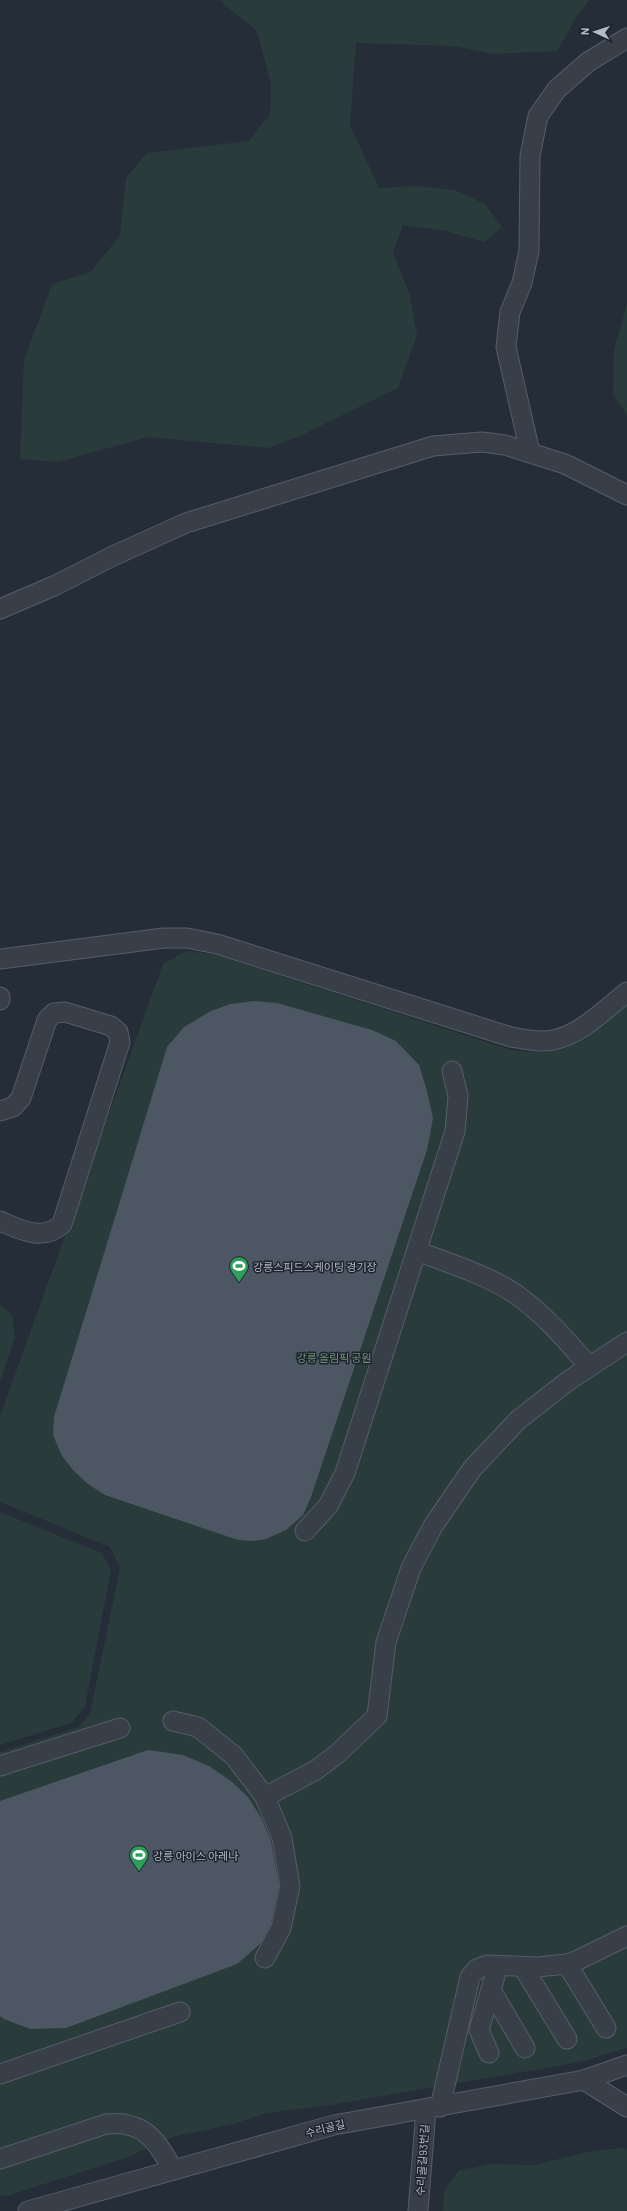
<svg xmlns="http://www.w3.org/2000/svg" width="627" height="2211" font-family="Barlow,'Noto Sans KR',sans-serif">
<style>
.green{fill:#2a3b3b}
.building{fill:#4d5764}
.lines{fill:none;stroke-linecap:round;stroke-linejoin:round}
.minor-casing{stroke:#565d67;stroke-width:21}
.minor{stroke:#383f49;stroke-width:19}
.labels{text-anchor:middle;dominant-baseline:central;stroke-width:3;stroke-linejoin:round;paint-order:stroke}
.poi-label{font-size:11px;fill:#b3bac5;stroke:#1d242e;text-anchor:start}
.park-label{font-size:11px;fill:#6d9376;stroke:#1d242e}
.street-label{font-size:11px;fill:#b3bac5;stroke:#1d242e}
</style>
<rect width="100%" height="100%" fill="#252d38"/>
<!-- green -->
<g class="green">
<path d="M 219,0 L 590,0 L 579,13 L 557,51 L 493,54 L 452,46 L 356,43 L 350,125 L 379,188 L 416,186 L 454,190 L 485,204 L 502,227 L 484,242 L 446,231 L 403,225 L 393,253 L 410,295 L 417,335 L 398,388 L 302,435 L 268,448 L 148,437 L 58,462 L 20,459 L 24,360 L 52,284 L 91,272 L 120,235 L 126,178 L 147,153 L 249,141 L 270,114 L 271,84 L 257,31 Z"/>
<path d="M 627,304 L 627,415 L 613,394 L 614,349 Z"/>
<path d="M 186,951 L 216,955 L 511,1050 L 532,1052 L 554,1051 L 627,1001 L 627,2048 L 580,2062 L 331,2105 L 266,2113 L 233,2124 L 173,2137 L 128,2157 L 7,2196 L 0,2195 L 0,1752 L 79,1727 L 90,1713 L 120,1568 L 110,1547 L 0,1502 L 0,1416 L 163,964 Z"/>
<path d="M 0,1305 L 12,1315 L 15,1337 L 0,1381 Z"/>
<path d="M 0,1512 L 102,1553 L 111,1570 L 85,1707 L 71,1723 L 0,1745 Z"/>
<path d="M 624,2148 L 627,2150 L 627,2211 L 443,2211 L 444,2191 L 459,2170 L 491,2164 L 534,2165 L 592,2151 Z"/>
</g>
<!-- building -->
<g class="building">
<path d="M 254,1001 L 277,1003 L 372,1030 L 396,1041 L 419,1065 L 427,1091 L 433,1118 L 427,1150 L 311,1497 L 303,1515 L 286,1530 L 266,1539 L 252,1541 L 238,1540 L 105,1495 L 88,1484 L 73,1470 L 62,1456 L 53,1435 L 54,1417 L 167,1047 L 184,1027 L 209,1012 L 230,1004 Z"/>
<path d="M 148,1750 L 183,1755 L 209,1766 L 231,1781 L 248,1797 L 262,1819 L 271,1841 L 279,1886 L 271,1924 L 261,1943 L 237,1964 L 66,2028 L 30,2029 L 4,2019 L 0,2016 L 0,1801 Z"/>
</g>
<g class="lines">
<!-- minor casing -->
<g class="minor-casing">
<g id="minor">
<path d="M 530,452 L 506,347 L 510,312 L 522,283 L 529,251 L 530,156 L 538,116 L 557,89 L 588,62 L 627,38"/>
<path d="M 0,609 L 56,585 L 113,556 L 186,523 L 433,446 L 482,442 L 505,445 L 565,464 L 627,495"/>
<path d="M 0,959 L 164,938 L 187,938 L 217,944 L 511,1037 C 524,1039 540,1043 553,1040 C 581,1035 605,1009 627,992"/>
<path d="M 0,997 L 0,1000"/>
<path d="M 0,1111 L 13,1107 L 21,1098 L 47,1020 L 54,1013 L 65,1012 L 111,1026 L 118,1032 L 120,1042 L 62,1224 C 43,1242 21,1230 0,1221"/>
<path d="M 417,1251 C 448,1263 490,1276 517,1295 C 545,1315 567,1341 589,1366"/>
<path d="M 305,1531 L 328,1506 L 345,1473 L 455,1131 L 458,1096 L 452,1071"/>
<path d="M 173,1721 L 198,1727 L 234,1756 L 265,1797 L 282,1838 L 290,1886 L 281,1928 L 265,1958"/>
<path d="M 0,1766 L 120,1728"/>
<path d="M 265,1797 L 316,1770 L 337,1754 L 377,1716 L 386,1642 L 411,1568 L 433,1526 L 472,1469 L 518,1420 L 568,1381 L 627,1342"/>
<path d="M 567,1964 L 606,2028"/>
<path d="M 523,1967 L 567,2039"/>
<path d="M 491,1990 L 525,2048"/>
<path d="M 489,2053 L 479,2030 L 498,1966"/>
<path d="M 0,2074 L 180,2012"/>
<path d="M 584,2080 L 627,2107"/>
<path d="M 440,2107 L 470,1977 L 477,1969 L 487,1965 L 537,1967 L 567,1964 L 578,1960 L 627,1936"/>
<path d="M 0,2159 L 106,2124 C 144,2120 157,2141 173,2170"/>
<path d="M 28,2211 L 334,2125 L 584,2080 L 627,2065"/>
<path d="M 418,2211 L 426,2110"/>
</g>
</g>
<!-- minor -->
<use href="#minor" class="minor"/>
</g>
<!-- icons -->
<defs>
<g id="stadium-pin" transform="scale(1)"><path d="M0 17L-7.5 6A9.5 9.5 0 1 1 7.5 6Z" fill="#2e9e5b" stroke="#1d242e"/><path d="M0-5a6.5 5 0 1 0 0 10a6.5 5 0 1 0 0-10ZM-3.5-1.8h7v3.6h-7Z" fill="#fff"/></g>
</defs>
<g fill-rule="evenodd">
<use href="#stadium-pin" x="239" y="1266"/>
<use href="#stadium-pin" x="139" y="1855"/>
</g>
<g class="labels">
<!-- poi labels -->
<g class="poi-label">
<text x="253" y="1266">강릉스피드스케이팅 경기장</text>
<text x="153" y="1855">강릉 아이스 아레나</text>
</g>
<!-- park labels -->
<g class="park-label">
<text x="334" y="1357">강릉 올림픽 공원</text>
</g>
<!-- street labels -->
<g class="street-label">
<text transform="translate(325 2128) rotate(-14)">수리골길</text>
<text transform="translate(422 2160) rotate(-86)">수리골길93번길</text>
</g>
</g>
<!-- north arrow -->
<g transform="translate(595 32) rotate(273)" stroke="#1d242e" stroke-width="3" paint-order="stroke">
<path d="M0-3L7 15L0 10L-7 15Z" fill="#b3bac5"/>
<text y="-6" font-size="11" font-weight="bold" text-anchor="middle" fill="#b3bac5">N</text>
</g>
</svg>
